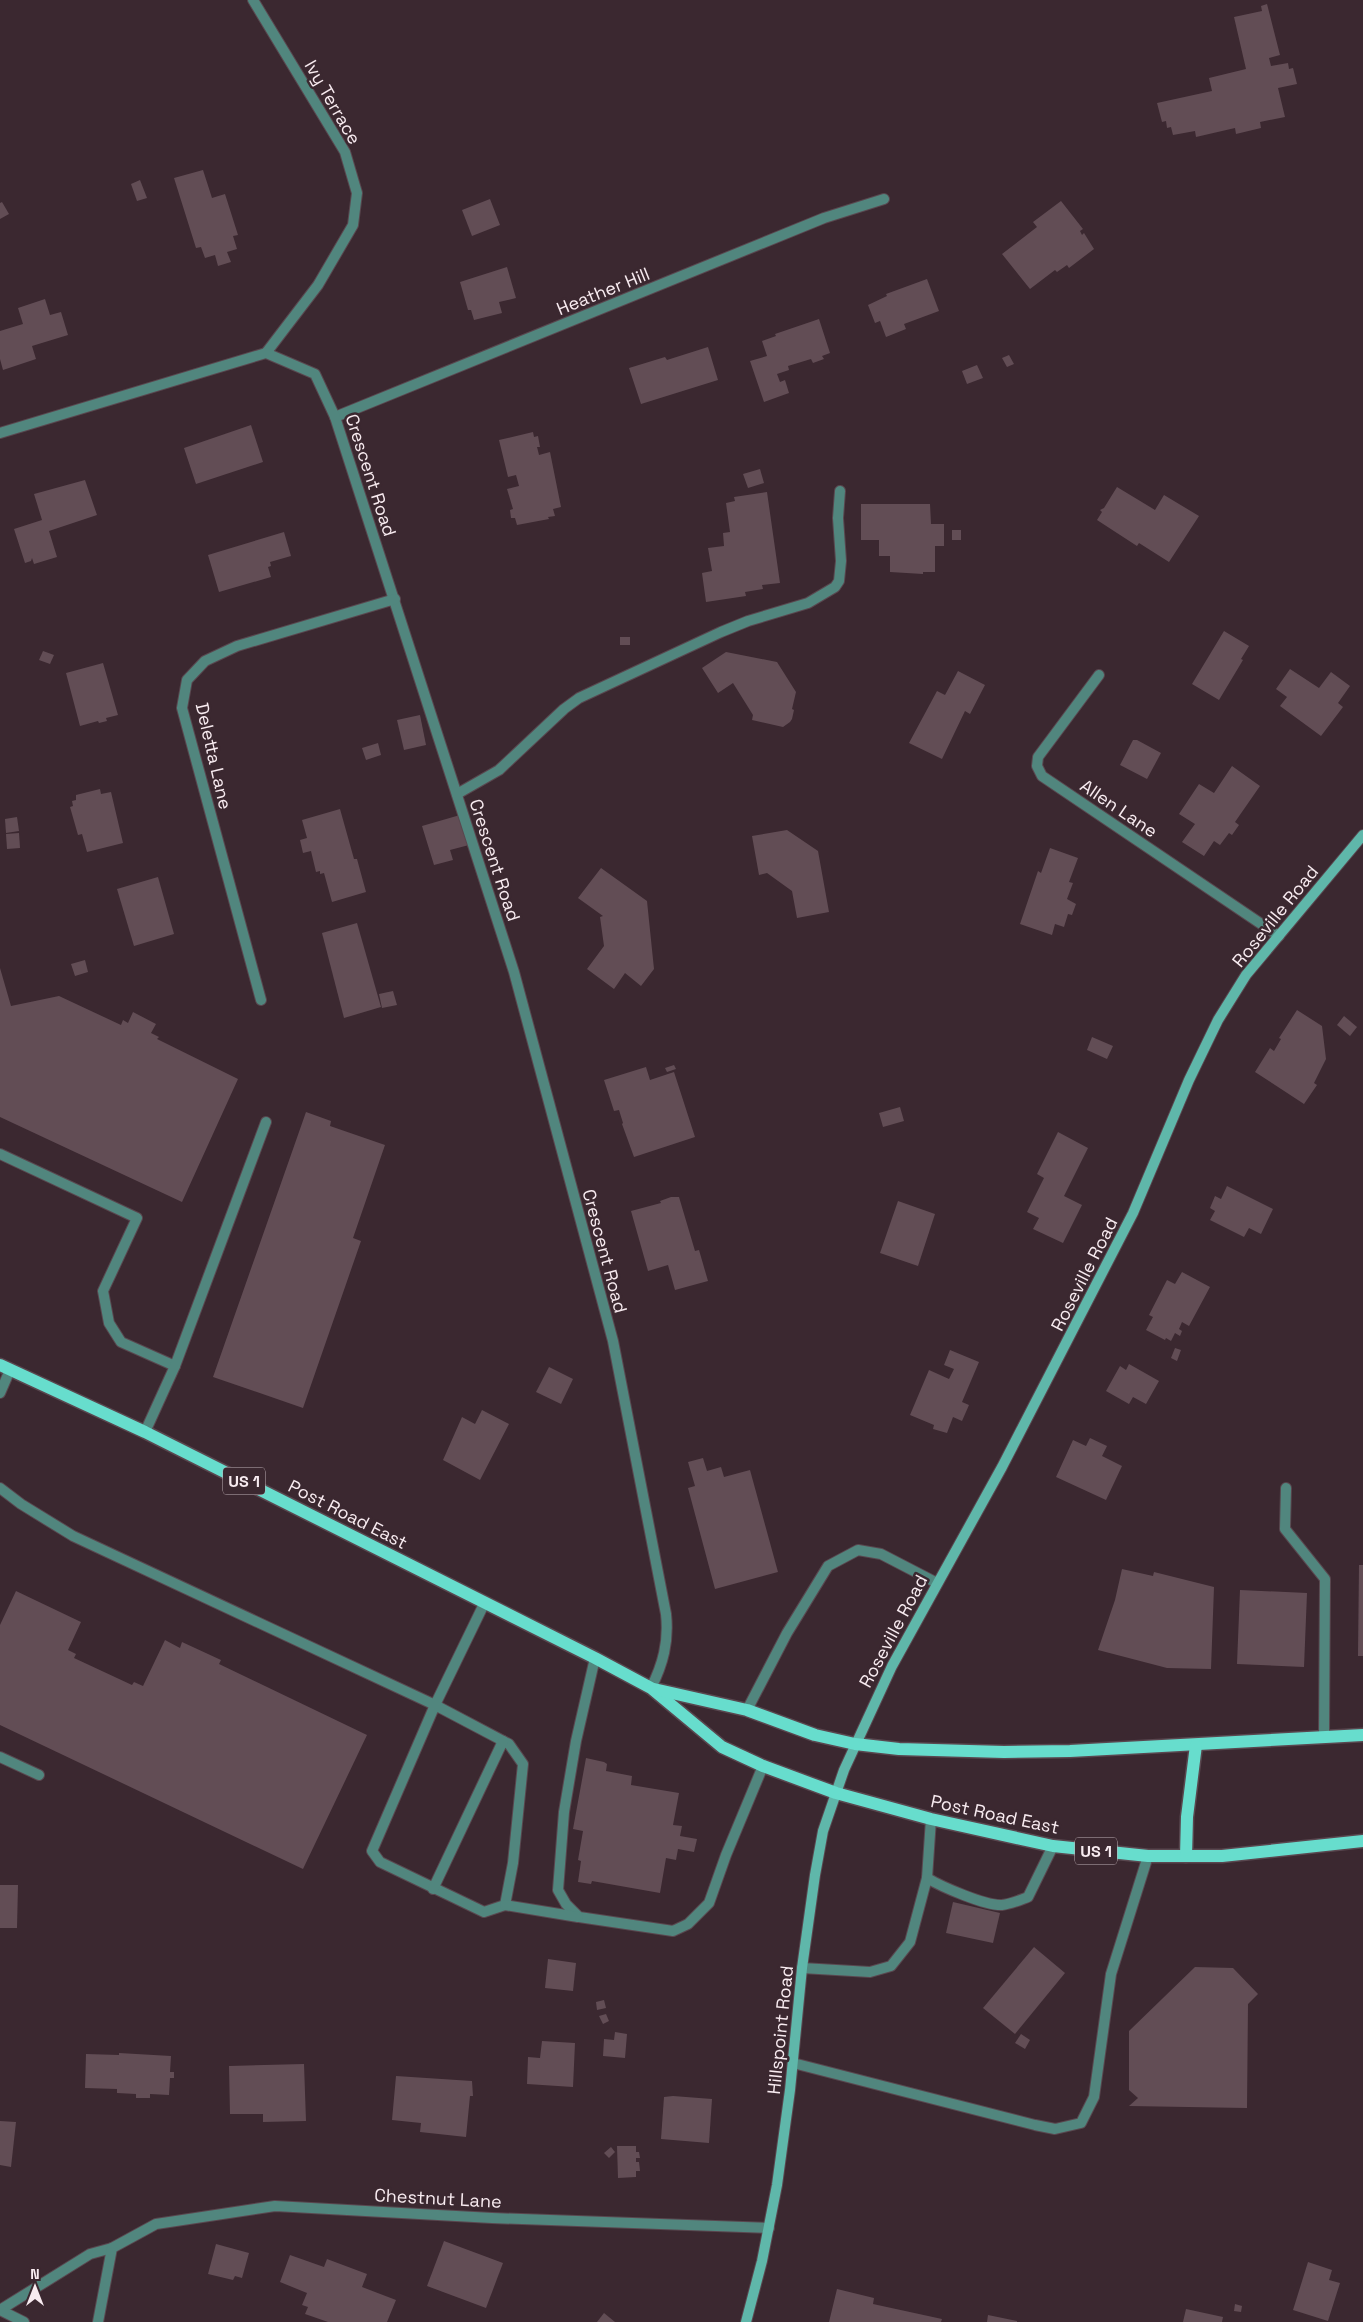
<svg xmlns="http://www.w3.org/2000/svg" width="1363" height="2322" font-family="'Space Grotesk',sans-serif">
<style>
.building{fill:#624d55}
.lines{fill:none;stroke-linecap:round;stroke-linejoin:round}
.lane-casing{stroke:#59474f;stroke-width:12}
.street-casing{stroke:#59474f;stroke-width:12}
.secondary-casing{stroke:#59474f;stroke-width:12}
.primary-casing{stroke:#59474f;stroke-width:15}
.lane{stroke:#51867e;stroke-width:10}
.street{stroke:#51867e;stroke-width:10}
.secondary{stroke:#5fb7aa;stroke-width:10}
.primary{stroke:#67ddcd;stroke-width:12}
.labels{text-anchor:middle;dominant-baseline:central;stroke-width:5;stroke-linejoin:round;paint-order:stroke}
.shield{fill:#3b2830;stroke:#bfb0b6;stroke-width:1}
.shield-label{font-size:16px;font-weight:bold;fill:#f8ebf0}
.street-label{font-size:18px;fill:#f8ebf0;stroke:#3b2830}
</style>
<rect width="100%" height="100%" fill="#3b2830"/>
<!-- building -->
<g class="building">
<path d="M 1267,4 L 1280,55 L 1269,58 L 1271,66 L 1288,63 L 1289,69 L 1293,68 L 1297,84 L 1278,88 L 1285,117 L 1260,122 L 1261,128 L 1236,134 L 1235,128 L 1196,137 L 1195,131 L 1173,135 L 1171,127 L 1167,128 L 1166,121 L 1162,122 L 1157,103 L 1212,91 L 1209,78 L 1246,69 L 1234,17 L 1262,11 L 1261,6 Z"/>
<path d="M 203,170 L 212,198 L 225,194 L 238,235 L 233,236 L 237,249 L 227,252 L 231,262 L 218,266 L 215,255 L 205,258 L 201,247 L 196,248 L 174,178 Z"/>
<path d="M 140,180 L 147,198 L 137,201 L 131,184 Z"/>
<path d="M 490,199 L 500,225 L 472,236 L 462,210 Z"/>
<path d="M 1061,201 L 1083,229 L 1080,231 L 1082,235 L 1084,233 L 1094,249 L 1069,268 L 1067,265 L 1057,272 L 1055,270 L 1030,289 L 1002,254 L 1037,227 L 1033,222 Z"/>
<path d="M 2,202 L 9,214 L 0,219 L 0,203 Z"/>
<path d="M 507,267 L 516,298 L 499,302 L 502,313 L 474,320 L 471,310 L 468,310 L 460,282 Z"/>
<path d="M 927,279 L 939,311 L 904,324 L 906,329 L 886,337 L 880,321 L 875,323 L 868,305 L 887,296 L 886,294 Z"/>
<path d="M 45,299 L 50,315 L 61,312 L 68,335 L 32,346 L 36,359 L 3,370 L 0,359 L 0,331 L 23,324 L 18,308 Z"/>
<path d="M 819,319 L 830,353 L 822,356 L 824,359 L 813,363 L 811,359 L 788,366 L 789,370 L 777,374 L 780,382 L 785,380 L 789,393 L 764,402 L 750,361 L 767,356 L 762,341 L 776,336 L 775,334 Z"/>
<path d="M 708,347 L 718,380 L 641,404 L 629,368 L 665,357 L 667,360 Z"/>
<path d="M 1009,355 L 1014,364 L 1007,367 L 1002,358 Z"/>
<path d="M 977,365 L 983,378 L 967,384 L 962,371 Z"/>
<path d="M 251,425 L 263,462 L 196,484 L 184,448 Z"/>
<path d="M 533,432 L 534,437 L 538,436 L 540,447 L 537,447 L 539,455 L 550,452 L 561,507 L 553,509 L 555,516 L 548,517 L 549,519 L 517,525 L 515,518 L 511,518 L 510,510 L 513,509 L 507,489 L 519,486 L 516,475 L 508,477 L 499,440 Z"/>
<path d="M 760,469 L 764,483 L 748,488 L 743,474 Z"/>
<path d="M 85,480 L 97,515 L 49,531 L 57,557 L 34,564 L 32,558 L 31,561 L 25,563 L 14,529 L 42,520 L 34,494 Z"/>
<path d="M 1117,487 L 1155,510 L 1164,495 L 1199,516 L 1169,562 L 1139,543 L 1137,546 L 1097,520 L 1102,512 L 1100,510 L 1104,508 Z"/>
<path d="M 767,492 L 780,583 L 762,585 L 763,589 L 745,592 L 746,596 L 706,602 L 702,573 L 712,571 L 708,548 L 724,546 L 723,533 L 730,532 L 726,503 L 735,501 L 734,497 Z"/>
<path d="M 861,504 L 930,504 L 931,524 L 944,524 L 944,546 L 935,546 L 935,572 L 923,572 L 923,574 L 890,572 L 890,556 L 879,556 L 879,540 L 861,540 Z"/>
<rect x="952" y="530" width="9" height="10"/>
<path d="M 284,532 L 291,556 L 270,562 L 271,566 L 268,567 L 271,577 L 219,592 L 208,555 Z"/>
<path d="M 1224,631 L 1249,646 L 1241,659 L 1243,660 L 1219,700 L 1192,684 Z"/>
<rect x="620" y="637" width="10" height="8"/>
<path d="M 43,651 L 54,655 L 50,664 L 39,660 Z"/>
<path d="M 726,652 L 777,662 L 796,692 L 792,709 L 794,710 L 792,719 L 790,722 L 783,727 L 752,720 L 753,715 L 733,683 L 718,693 L 702,668 Z"/>
<path d="M 103,663 L 118,715 L 106,718 L 107,721 L 99,723 L 98,721 L 80,726 L 66,673 Z"/>
<path d="M 1290,669 L 1319,688 L 1331,672 L 1350,686 L 1338,703 L 1343,707 L 1321,736 L 1280,706 L 1287,697 L 1276,689 Z"/>
<path d="M 958,671 L 985,685 L 970,714 L 965,711 L 942,759 L 909,743 L 937,691 L 945,695 Z"/>
<path d="M 420,715 L 426,745 L 404,750 L 397,720 Z"/>
<path d="M 1133,740 L 1137,740 L 1161,753 L 1147,779 L 1120,765 Z"/>
<path d="M 378,743 L 381,755 L 366,760 L 362,748 Z"/>
<path d="M 1232,766 L 1260,786 L 1235,822 L 1239,825 L 1232,835 L 1229,833 L 1220,845 L 1214,841 L 1204,856 L 1182,842 L 1195,824 L 1179,814 L 1199,784 L 1214,793 Z"/>
<path d="M 100,789 L 101,794 L 111,792 L 123,843 L 87,852 L 82,834 L 78,835 L 70,807 L 73,806 L 72,801 L 76,800 L 76,795 Z"/>
<path d="M 340,809 L 354,859 L 357,859 L 366,892 L 332,902 L 324,873 L 320,874 L 320,871 L 316,872 L 311,851 L 303,853 L 300,840 L 307,838 L 302,820 Z"/>
<path d="M 460,815 L 469,845 L 450,850 L 453,860 L 434,865 L 422,826 Z"/>
<path d="M 17,817 L 19,831 L 6,833 L 5,819 Z"/>
<path d="M 787,830 L 818,851 L 829,912 L 797,918 L 792,891 L 767,873 L 759,875 L 752,836 Z"/>
<path d="M 19,833 L 20,848 L 7,849 L 6,834 Z"/>
<path d="M 1050,848 L 1078,858 L 1069,882 L 1073,883 L 1067,899 L 1076,904 L 1072,915 L 1068,914 L 1064,927 L 1055,924 L 1052,935 L 1020,924 L 1038,871 L 1041,873 Z"/>
<path d="M 601,868 L 647,901 L 654,969 L 641,986 L 625,973 L 614,989 L 587,969 L 604,946 L 600,917 L 603,916 L 578,898 Z"/>
<path d="M 158,877 L 174,934 L 134,946 L 117,889 Z"/>
<path d="M 357,923 L 381,1007 L 344,1018 L 322,933 Z"/>
<path d="M 85,960 L 88,972 L 75,976 L 71,964 Z"/>
<path d="M 0,968 L 11,1006 L 59,996 L 121,1025 L 123,1020 L 128,1023 L 133,1012 L 156,1024 L 151,1033 L 159,1037 L 157,1039 L 238,1079 L 182,1202 L 0,1117 Z"/>
<path d="M 393,991 L 397,1005 L 382,1008 L 379,994 Z"/>
<path d="M 1297,1010 L 1322,1026 L 1326,1059 L 1314,1083 L 1317,1085 L 1304,1104 L 1255,1072 L 1270,1048 L 1274,1051 L 1281,1039 L 1279,1038 Z"/>
<path d="M 1344,1016 L 1357,1027 L 1350,1036 L 1337,1025 Z"/>
<path d="M 1092,1037 L 1113,1046 L 1107,1059 L 1087,1050 Z"/>
<path d="M 674,1065 L 676,1069 L 667,1072 L 665,1068 Z"/>
<path d="M 646,1067 L 650,1080 L 674,1072 L 695,1137 L 634,1157 L 622,1124 L 623,1123 L 619,1110 L 614,1111 L 604,1080 Z"/>
<path d="M 900,1107 L 904,1121 L 883,1127 L 879,1113 Z"/>
<path d="M 306,1112 L 331,1121 L 330,1126 L 385,1145 L 353,1238 L 361,1241 L 303,1408 L 213,1377 Z"/>
<path d="M 1058,1132 L 1088,1148 L 1064,1196 L 1082,1205 L 1063,1243 L 1033,1229 L 1039,1218 L 1027,1212 L 1044,1178 L 1037,1174 Z"/>
<path d="M 1227,1186 L 1273,1209 L 1261,1234 L 1249,1228 L 1244,1237 L 1210,1220 L 1215,1211 L 1210,1208 L 1215,1196 L 1221,1199 Z"/>
<path d="M 671,1197 L 679,1197 L 695,1251 L 699,1250 L 708,1281 L 675,1290 L 668,1265 L 648,1271 L 631,1211 L 661,1203 L 660,1201 Z"/>
<path d="M 898,1201 L 935,1214 L 918,1266 L 880,1253 Z"/>
<path d="M 1182,1272 L 1210,1287 L 1189,1326 L 1182,1322 L 1179,1329 L 1182,1331 L 1180,1336 L 1175,1333 L 1171,1341 L 1166,1338 L 1165,1340 L 1146,1330 L 1153,1317 L 1149,1315 L 1167,1280 L 1175,1284 Z"/>
<path d="M 1175,1348 L 1181,1350 L 1177,1361 L 1171,1358 Z"/>
<path d="M 950,1350 L 979,1362 L 962,1402 L 969,1405 L 962,1421 L 953,1417 L 947,1433 L 933,1429 L 934,1425 L 910,1415 L 929,1370 L 949,1379 L 954,1369 L 944,1365 Z"/>
<path d="M 1129,1364 L 1159,1381 L 1146,1404 L 1133,1397 L 1129,1404 L 1106,1391 L 1120,1366 L 1126,1370 Z"/>
<path d="M 549,1367 L 573,1379 L 561,1404 L 536,1392 Z"/>
<path d="M 482,1410 L 509,1424 L 480,1480 L 443,1460 L 462,1417 L 475,1424 Z"/>
<path d="M 1090,1438 L 1107,1446 L 1102,1456 L 1122,1466 L 1106,1500 L 1056,1477 L 1073,1440 L 1086,1446 Z"/>
<path d="M 703,1458 L 707,1471 L 721,1467 L 724,1477 L 750,1470 L 778,1572 L 715,1589 L 688,1488 L 695,1486 L 688,1462 Z"/>
<path d="M 1359,1565 L 1363,1565 L 1363,1656 L 1358,1656 Z"/>
<path d="M 1122,1569 L 1153,1576 L 1154,1572 L 1214,1587 L 1211,1669 L 1167,1668 L 1098,1650 L 1115,1600 Z"/>
<path d="M 1240,1590 L 1307,1593 L 1304,1667 L 1237,1664 Z"/>
<path d="M 16,1591 L 81,1622 L 68,1650 L 76,1654 L 74,1658 L 132,1685 L 134,1682 L 143,1686 L 165,1640 L 180,1648 L 182,1642 L 221,1660 L 219,1664 L 367,1735 L 303,1869 L 0,1725 L 0,1625 Z"/>
<path d="M 586,1758 L 604,1762 L 607,1764 L 606,1771 L 632,1776 L 631,1785 L 679,1793 L 673,1825 L 682,1826 L 680,1836 L 697,1839 L 694,1852 L 678,1849 L 676,1860 L 666,1858 L 660,1893 L 592,1881 L 591,1884 L 578,1882 L 581,1861 L 578,1860 L 583,1831 L 573,1829 Z"/>
<path d="M 0,1885 L 18,1885 L 17,1928 L 0,1928 Z"/>
<path d="M 953,1902 L 1000,1913 L 993,1943 L 946,1933 Z"/>
<path d="M 1034,1947 L 1065,1973 L 1015,2034 L 983,2008 Z"/>
<path d="M 548,1959 L 576,1963 L 573,1991 L 545,1988 Z"/>
<path d="M 1195,1967 L 1233,1968 L 1258,1994 L 1248,2004 L 1247,2108 L 1129,2106 L 1138,2098 L 1129,2090 L 1129,2031 Z"/>
<path d="M 604,2000 L 606,2008 L 597,2010 L 596,2002 Z"/>
<path d="M 606,2014 L 609,2021 L 603,2024 L 599,2016 Z"/>
<path d="M 615,2032 L 627,2034 L 625,2058 L 603,2056 L 604,2039 L 614,2040 Z"/>
<path d="M 1021,2034 L 1030,2040 L 1025,2049 L 1015,2043 Z"/>
<path d="M 542,2041 L 575,2043 L 573,2087 L 527,2084 L 528,2057 L 540,2058 Z"/>
<path d="M 119,2053 L 171,2056 L 170,2072 L 174,2072 L 174,2078 L 170,2078 L 169,2095 L 150,2094 L 150,2098 L 136,2098 L 136,2094 L 117,2093 L 117,2089 L 85,2088 L 86,2054 L 119,2055 Z"/>
<path d="M 304,2064 L 306,2121 L 263,2122 L 263,2114 L 230,2114 L 229,2066 Z"/>
<path d="M 396,2076 L 472,2081 L 473,2096 L 470,2096 L 466,2137 L 420,2132 L 421,2123 L 392,2120 Z"/>
<path d="M 673,2096 L 712,2099 L 709,2143 L 661,2139 L 664,2097 Z"/>
<path d="M 0,2121 L 16,2122 L 11,2167 L 0,2165 Z"/>
<path d="M 617,2146 L 636,2146 L 636,2152 L 639,2152 L 640,2158 L 636,2158 L 636,2162 L 639,2162 L 640,2171 L 636,2171 L 636,2177 L 618,2178 Z"/>
<path d="M 611,2147 L 615,2152 L 609,2158 L 604,2153 Z"/>
<path d="M 444,2241 L 503,2263 L 486,2308 L 427,2286 Z"/>
<path d="M 216,2244 L 249,2253 L 242,2278 L 235,2276 L 233,2280 L 208,2274 Z"/>
<path d="M 290,2255 L 324,2267 L 327,2259 L 367,2274 L 362,2287 L 396,2300 L 387,2322 L 328,2322 L 305,2314 L 308,2307 L 302,2305 L 307,2293 L 280,2282 Z"/>
<path d="M 1308,2262 L 1332,2270 L 1329,2280 L 1340,2283 L 1328,2321 L 1293,2310 Z"/>
<path d="M 837,2289 L 874,2298 L 873,2304 L 942,2319 L 941,2322 L 829,2322 Z"/>
<path d="M 1235,2304 L 1242,2306 L 1241,2312 L 1234,2311 Z"/>
<path d="M 1186,2309 L 1223,2317 L 1222,2322 L 1183,2322 Z"/>
<path d="M 604,2313 L 615,2322 L 597,2322 Z"/>
<path d="M 988,2315 L 1017,2321 L 1017,2322 L 987,2322 Z"/>
</g>
<g class="lines">
<!-- lane casing -->
<g class="lane-casing">
<g id="lane">
<path d="M 457,794 L 499,770 L 564,709 L 579,698 L 721,632 L 748,621 L 808,603 L 835,587 L 839,581 L 841,561 L 838,518 L 840,491"/>
<path d="M 0,1154 L 137,1218 L 103,1291 L 109,1323 L 121,1342 L 175,1366"/>
<path d="M 0,1393 L 10,1370"/>
<path d="M 145,1432 L 175,1366 L 266,1122"/>
<path d="M 0,1488 L 21,1504 L 73,1536 L 435,1705 L 509,1744 L 523,1764 L 513,1863 L 505,1905 L 484,1912 L 380,1862 L 372,1851 L 435,1705 L 485,1602"/>
<path d="M 1286,1488 L 1285,1529 L 1325,1579 L 1324,1737"/>
<path d="M 595,1658 L 576,1741 L 564,1812 L 558,1890 L 566,1904 L 579,1917 L 673,1931 L 688,1924 L 709,1903 L 726,1855 L 763,1766"/>
<path d="M 747,1710 L 787,1633 L 828,1566 L 858,1550 L 881,1554 L 937,1583"/>
<path d="M 0,1757 L 39,1775"/>
<path d="M 927,1878 C 942,1887 986,1906 1002,1905 C 1011,1904 1020,1900 1028,1897 L 1053,1846"/>
<path d="M 433,1889 L 503,1741"/>
<path d="M 505,1905 L 578,1917"/>
<path d="M 802,1968 L 870,1972 L 891,1966 L 910,1942 L 927,1878 L 931,1819"/>
<path d="M 793,2063 L 1035,2125 L 1055,2129 L 1081,2123 L 1094,2097 L 1111,1974 L 1148,1856"/>
</g>
</g>
<!-- street casing -->
<g class="street-casing">
<g id="street">
<path d="M 253,0 L 345,152 L 357,193 L 353,225 L 318,285 L 266,353"/>
<path d="M 335,417 L 824,218 L 884,199"/>
<path d="M 0,433 L 266,353 L 315,374 L 335,417 L 514,972 L 613,1341 L 666,1614 C 669,1642 663,1664 651,1688"/>
<path d="M 1099,675 L 1038,757 L 1037,766 L 1042,776 L 1279,936"/>
<path d="M 261,1000 L 182,708 L 187,680 L 205,661 L 237,646 L 395,599"/>
<path d="M 0,2310 L 90,2254 L 112,2248"/>
<path d="M 0,2310 L 24,2322"/>
<path d="M 98,2322 L 112,2248 L 156,2224 L 275,2206 L 492,2218 L 769,2228"/>
</g>
</g>
<!-- secondary casing -->
<g class="secondary-casing">
<path id="secondary" d="M 746,2322 L 762,2261 L 777,2185 L 790,2090 L 802,1968 L 815,1875 L 823,1831 L 844,1770 L 892,1666 L 1002,1467 L 1133,1213 L 1189,1080 L 1218,1020 L 1246,975 L 1363,835"/>
</g>
<!-- primary casing -->
<g class="primary-casing">
<g id="primary">
<path d="M 0,1365 L 145,1432 L 595,1658 L 651,1688 L 722,1747 L 763,1766 L 836,1793 L 931,1819 L 1053,1846 L 1148,1856 L 1222,1856 L 1363,1841"/>
<path d="M 654,1689 L 747,1710 L 815,1735 L 855,1744 L 899,1749 L 1004,1752 L 1070,1751 L 1363,1735"/>
<path d="M 1186,1856 L 1187,1817 L 1196,1745"/>
</g>
</g>
<!-- lane -->
<use href="#lane" class="lane"/>
<!-- street -->
<use href="#street" class="street"/>
<!-- secondary -->
<use href="#secondary" class="secondary"/>
<!-- primary -->
<use href="#primary" class="primary"/>
</g>
<g class="labels">
<!-- shield labels -->
<g class="shield">
<rect x="223" y="1467.5" width="42" height="27" rx="4"/>
<rect x="1075" y="1837.5" width="42" height="27" rx="4"/>
</g>
<g class="shield-label">
<text x="244" y="1481">US 1</text>
<text x="1096" y="1851">US 1</text>
</g>
<!-- street labels -->
<g class="street-label">
<text transform="translate(333 102) rotate(60)">Ivy Terrace</text>
<text transform="translate(603 291) rotate(-22)">Heather Hill</text>
<text transform="translate(371 475) rotate(72)">Crescent Road</text>
<text transform="translate(214 756) rotate(77)">Deletta Lane</text>
<text transform="translate(1119 808) rotate(34)">Allen Lane</text>
<text transform="translate(495 860) rotate(72)">Crescent Road</text>
<text transform="translate(1275 916) rotate(-51)">Roseville Road</text>
<text transform="translate(605 1251) rotate(75)">Crescent Road</text>
<text transform="translate(1084 1274) rotate(-63)">Roseville Road</text>
<text transform="translate(348 1514) rotate(27)">Post Road East</text>
<text transform="translate(893 1631) rotate(-62)">Roseville Road</text>
<text transform="translate(995 1814) rotate(12)">Post Road East</text>
<text transform="translate(780 2030) rotate(-84)">Hillspoint Road</text>
<text transform="translate(438 2198) rotate(3)">Chestnut Lane</text>
</g>
</g>
<!-- north arrow -->
<g transform="translate(35 2287)" stroke="#3b2830" stroke-width="4" paint-order="stroke">
<path d="M0-4L9 19L0 12L-9 19Z" fill="#f8ebf0"/>
<text y="-8" font-size="14" font-weight="bold" text-anchor="middle" fill="#f8ebf0">N</text>
</g>
</svg>
